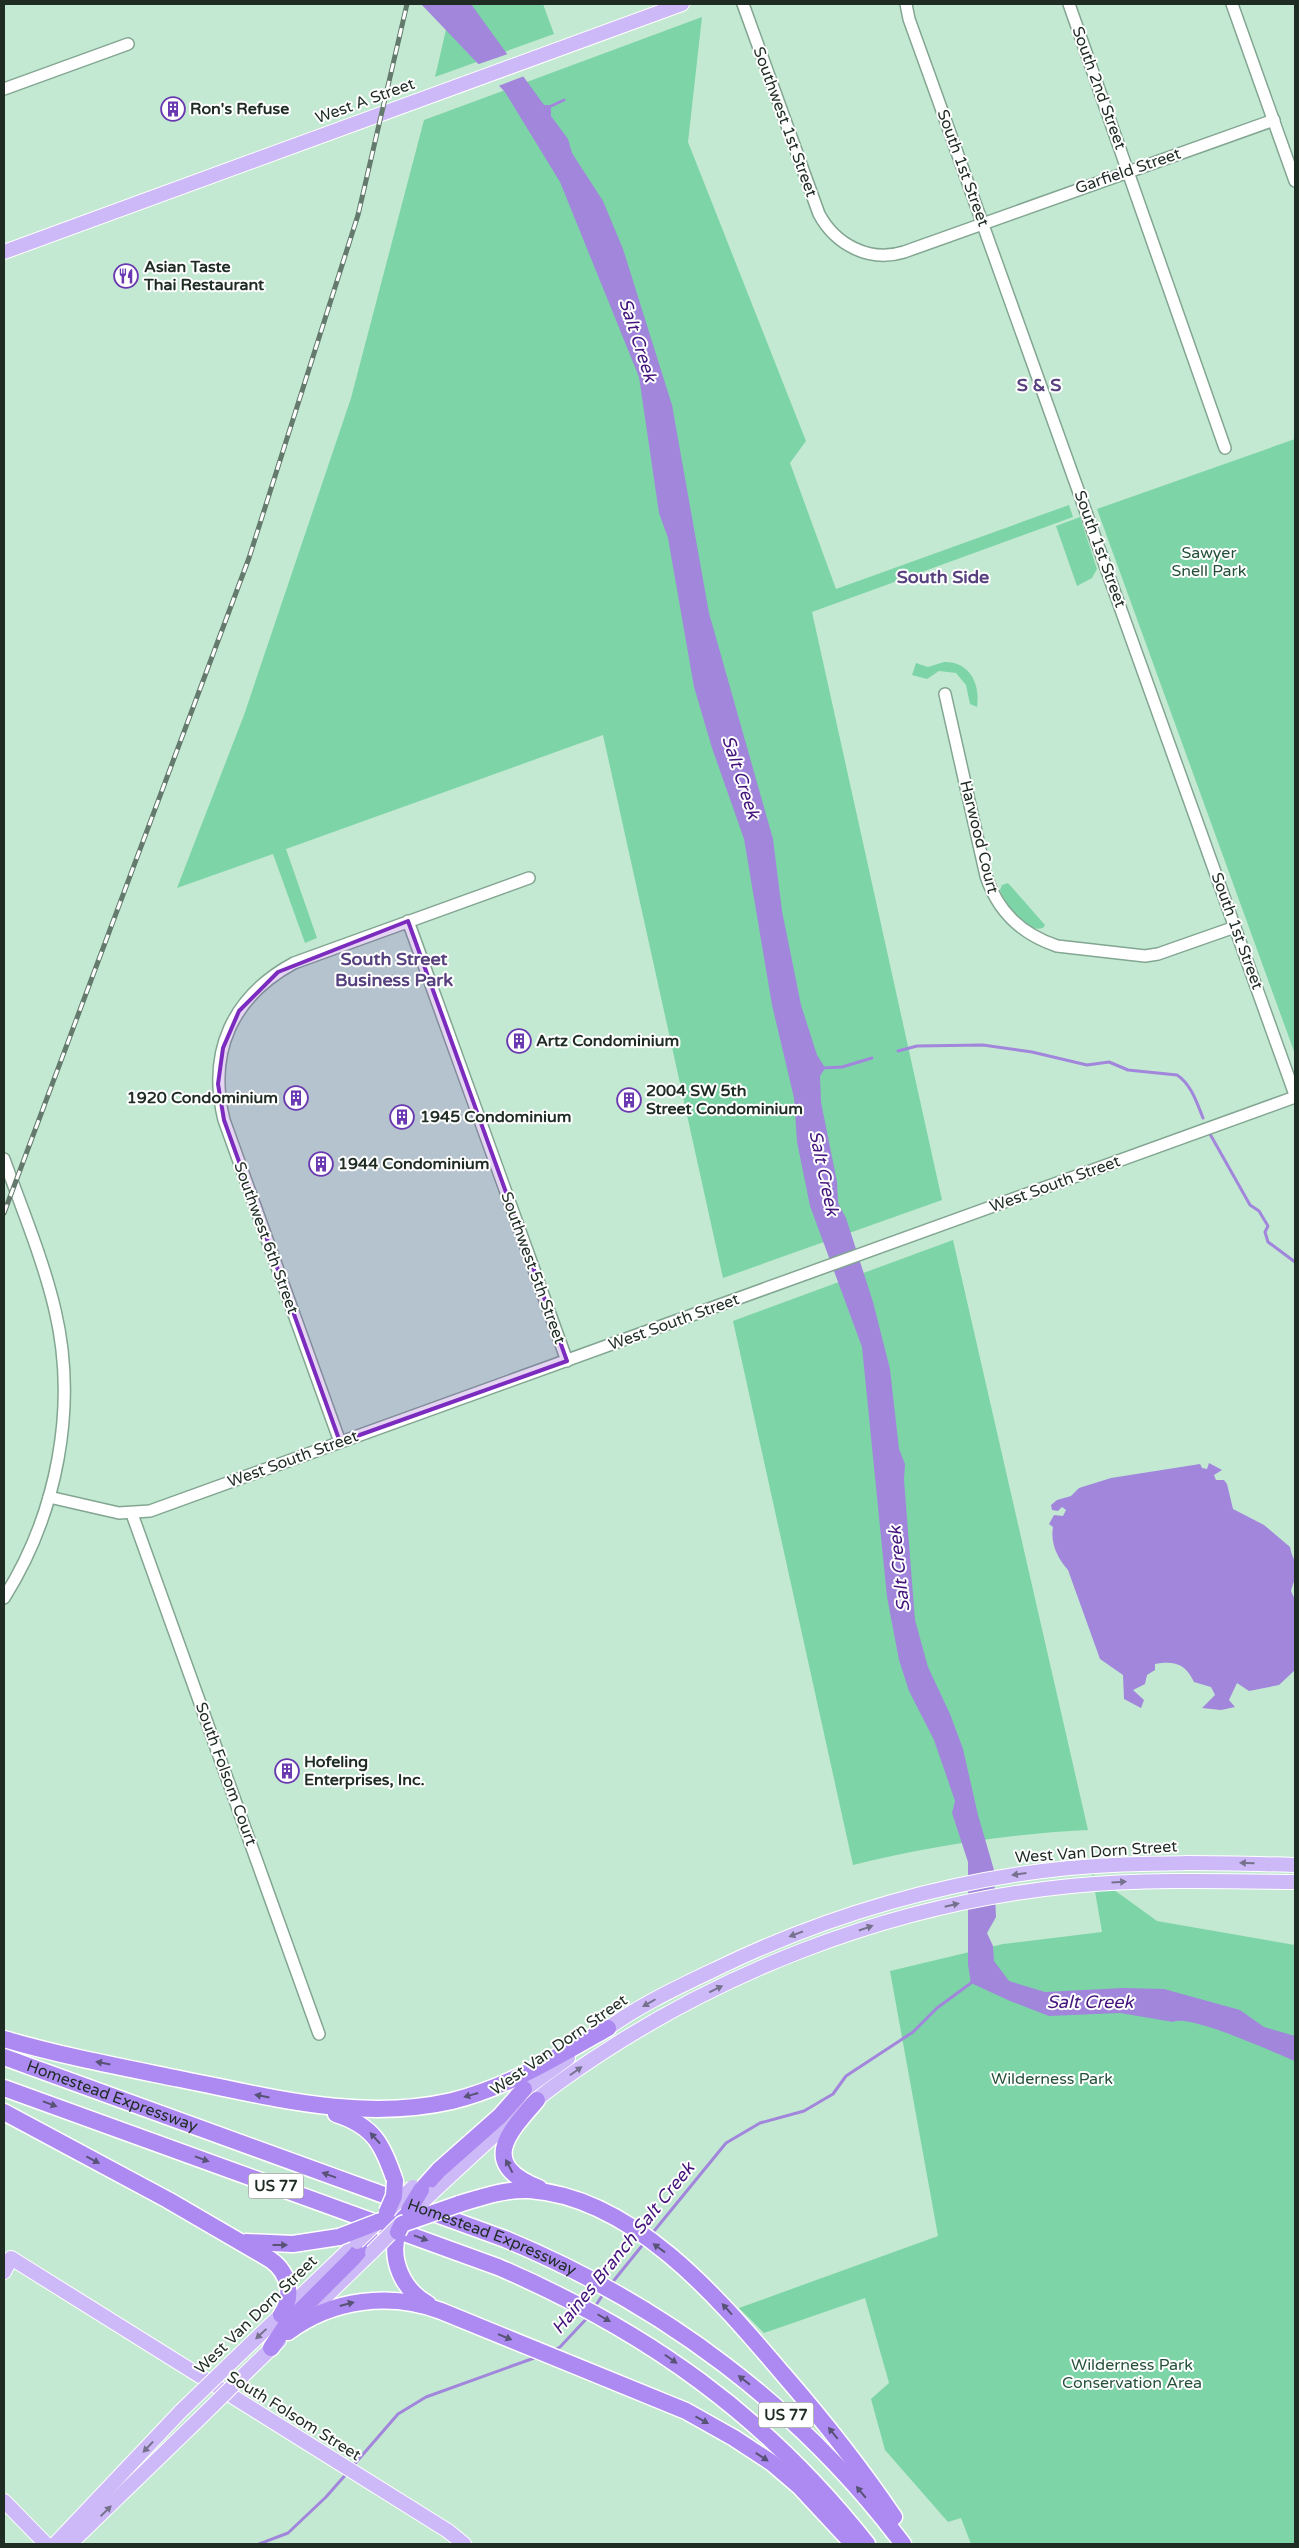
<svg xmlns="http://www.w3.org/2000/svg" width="1299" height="2548" font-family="'Varela Round',sans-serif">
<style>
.green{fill:#7dd5a7}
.water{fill:#a186dc}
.pier{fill:#c4e9d3}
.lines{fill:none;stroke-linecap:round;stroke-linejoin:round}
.stream{stroke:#a186dc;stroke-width:3}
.minor-casing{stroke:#82a691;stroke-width:14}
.major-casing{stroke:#fff;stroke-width:16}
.highway-casing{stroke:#fff;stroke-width:19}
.minor{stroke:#fff;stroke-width:11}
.major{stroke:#cdb9f7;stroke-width:14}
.highway{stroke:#ac8af1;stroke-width:16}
.rail-casing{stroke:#637a6c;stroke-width:5}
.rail{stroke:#fff;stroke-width:3;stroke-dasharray:9;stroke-linecap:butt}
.major-bridge-casing{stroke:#fff;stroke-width:16;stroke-linecap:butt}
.highway-bridge-casing{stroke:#fff;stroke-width:19;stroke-linecap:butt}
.major-bridge{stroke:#cdb9f7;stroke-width:14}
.highway-bridge{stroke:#ac8af1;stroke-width:16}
.oneway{fill:#76728e}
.oneway2{fill:#575276}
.marked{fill:#7b2cbf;fill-opacity:0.2;stroke:#7b2cbf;stroke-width:4;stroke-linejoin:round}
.labels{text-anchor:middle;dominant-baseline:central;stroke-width:4;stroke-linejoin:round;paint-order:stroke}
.shield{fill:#fff;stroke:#626b66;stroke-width:1}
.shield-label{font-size:15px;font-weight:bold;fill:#1e2c24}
.street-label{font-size:16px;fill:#1e2c24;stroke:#fff}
.poi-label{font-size:16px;font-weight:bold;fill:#1e2c24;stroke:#fff;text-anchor:start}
.park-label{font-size:16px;fill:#25513b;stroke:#fff}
.water-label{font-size:18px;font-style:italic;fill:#44157c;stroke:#fff}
.neighbourhood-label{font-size:18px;font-weight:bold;fill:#56417e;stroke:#fff}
</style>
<rect width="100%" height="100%" fill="#c4e9d3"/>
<!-- green -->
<g class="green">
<path d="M 452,4 L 543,4 L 554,34 L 435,77 Z"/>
<path d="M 702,17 L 688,142 L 806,441 L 790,463 L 836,589 L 1069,505 L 1073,517 L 812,612 L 942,1200 L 723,1278 L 603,735 L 286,849 L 317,938 L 305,943 L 273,854 L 177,888 L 244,715 L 351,398 L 424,120 Z"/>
<path d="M 1295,439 L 1295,1054 L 1097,509 Z"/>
<path d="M 1080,517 L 1097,569 L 1092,578 L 1077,586 L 1056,526 Z"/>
<path d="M 944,662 C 969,661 981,684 977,707 L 970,704 L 966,685 L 956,673 L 939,671 L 927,679 L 912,675 L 916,663 L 928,667 Z"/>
<path d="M 1008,883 L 1045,925 L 1043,928 C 1026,934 1005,905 1000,890 L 1002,885 Z"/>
<path d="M 953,1240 L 1088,1830 C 1007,1834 931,1846 853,1865 L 733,1321 Z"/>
<path d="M 1092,1874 L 1157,1921 L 1295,1945 L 1295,2544 L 971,2544 L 961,2518 L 948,2522 L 885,2450 L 871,2399 L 889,2383 L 865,2298 L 764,2333 L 739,2308 L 938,2236 L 890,1971 L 1003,1944 L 1102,1932 Z"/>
</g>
<!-- water -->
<g class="water">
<path d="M 421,4 L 471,4 L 544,105 L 551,105 L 551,116 L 568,139 L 572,153 L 603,201 L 623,249 L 672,405 L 709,613 L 773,839 L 782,911 L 801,1005 L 817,1055 L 824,1066 L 824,1070 L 820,1076 L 821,1102 L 837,1182 L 838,1203 L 846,1218 L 873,1302 L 890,1369 L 899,1449 L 905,1464 L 904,1480 L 915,1620 L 928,1667 L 950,1714 L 963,1749 L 978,1815 L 994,1870 L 996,1917 L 987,1933 L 993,1946 L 994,1961 L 1009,1981 L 1045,1992 L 1123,1988 L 1164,1989 L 1240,2010 L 1264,2027 L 1295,2036 L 1295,2061 C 1275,2053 1188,2013 1173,2022 L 1120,2013 L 1049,2016 L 1010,2001 L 971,1983 L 968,1965 L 968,1862 L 952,1813 L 955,1801 L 934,1740 L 909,1691 L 899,1660 L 887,1597 L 862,1347 L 810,1206 L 797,1142 L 794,1098 L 772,1005 L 744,839 L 712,748 L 694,687 L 668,538 L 659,513 L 639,377 L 560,182 L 505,92 Z"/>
<path d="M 1209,1463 L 1222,1470 L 1214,1475 L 1216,1480 L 1224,1480 L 1227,1484 L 1233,1509 L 1264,1525 L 1290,1547 C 1291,1553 1293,1557 1295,1562 C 1299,1572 1293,1583 1291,1591 L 1295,1600 L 1295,1670 L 1279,1685 L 1249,1691 L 1237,1683 L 1229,1700 L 1235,1707 L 1221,1710 L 1202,1708 L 1215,1695 L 1211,1687 L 1194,1682 C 1185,1663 1174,1661 1155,1664 L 1155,1670 L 1147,1675 L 1145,1684 L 1133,1690 L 1144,1700 L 1141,1708 L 1124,1699 L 1123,1675 L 1100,1659 L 1068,1570 C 1058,1559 1050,1543 1053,1527 L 1049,1524 L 1054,1515 L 1063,1516 L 1066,1510 L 1062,1507 L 1058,1511 L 1052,1510 L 1051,1505 L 1057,1500 L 1071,1496 L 1079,1488 L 1111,1478 L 1200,1464 L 1202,1468 L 1207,1469 Z"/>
</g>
<!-- pier -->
<path class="pier" d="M 511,53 L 527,75 L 496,87 L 476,65 Z"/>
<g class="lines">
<!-- stream -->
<g class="stream">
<path d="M 549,107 L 564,100"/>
<path d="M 898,1051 L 917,1046 L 983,1045 L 1032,1052 L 1087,1065 L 1109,1062 L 1128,1070 L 1177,1075 C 1191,1084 1197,1103 1203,1118"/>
<path d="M 822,1068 L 842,1067 L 872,1058"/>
<path d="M 1210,1134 L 1250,1205 L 1259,1211 L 1268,1226 L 1265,1232 L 1268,1242 L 1295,1262"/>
<path d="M 650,2236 L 726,2143 L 760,2123 L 804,2111 L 833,2094 L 846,2076 L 913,2032 L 937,2008 L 971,1983 L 973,1979"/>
<path d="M 611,2284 L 645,2242"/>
<path d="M 594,2308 L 604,2293"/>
<path d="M 552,2351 L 560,2347 L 589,2316"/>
<path d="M 352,2467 L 398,2414 L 426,2397 L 537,2357"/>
<path d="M 259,2544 L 288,2533 L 326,2497 L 348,2472"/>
</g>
<!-- minor casing -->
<g class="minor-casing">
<g id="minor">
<path d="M 743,4 L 819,214 C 835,244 869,263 904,252 L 1274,120"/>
<path d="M 906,4 L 909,19 L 931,80 L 1295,1095"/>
<path d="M 1069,4 L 1225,448"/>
<path d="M 1232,4 L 1295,181"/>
<path d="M 4,89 L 128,44"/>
<path d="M 945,694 L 986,876 C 998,912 1021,934 1057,946 L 1145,956 L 1158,954 L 1235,927"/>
<path d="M 408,921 L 567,1361"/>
<path d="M 4,1159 C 22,1209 43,1259 55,1310 C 78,1407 57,1514 4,1598"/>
<path d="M 340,1442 L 224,1120 C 207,1051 233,996 294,963 L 529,878"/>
<path d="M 49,1497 L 119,1513 L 150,1511 L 1295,1097"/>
<path d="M 132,1514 L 319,2034"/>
</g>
</g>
<!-- major casing -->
<g class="major-casing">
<g id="major">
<path d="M 4,252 L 682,4"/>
<path d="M 600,2034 C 635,2007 678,1987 718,1968 C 827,1915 948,1880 1069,1868 C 1144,1861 1220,1863 1295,1865"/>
<path d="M 517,2095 L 568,2058"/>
<path d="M 431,2194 C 473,2155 514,2115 561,2081 C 710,1974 888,1904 1071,1886 C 1146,1879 1221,1881 1295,1882"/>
<path d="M 4,2272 L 11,2258 L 448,2531 L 464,2544"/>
<path d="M 311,2311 L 372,2252"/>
<path d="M 241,2353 L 357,2242"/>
<path d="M 256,2363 L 279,2341"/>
<path d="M 4,2501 L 46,2544"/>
<path d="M 55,2544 L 181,2411"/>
<path d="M 70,2544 L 196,2422"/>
</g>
</g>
<!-- highway casing -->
<g class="highway-casing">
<g id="highway">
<path d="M 4,2039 C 62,2056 121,2067 180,2079 C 271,2097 360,2122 452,2101 C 509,2087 558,2056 608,2028"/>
<path id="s1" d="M 4,2057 L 505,2239 C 662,2304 800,2407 903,2544"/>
<path d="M 4,2088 L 498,2267 C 647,2331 766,2416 867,2544"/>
<path d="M 537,2100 C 507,2134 479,2164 539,2188"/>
<path d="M 4,2112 L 168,2200 L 271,2260 C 289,2273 294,2296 281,2315"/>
<path d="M 336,2114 C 374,2126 383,2145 395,2181"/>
<path d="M 421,2190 L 439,2170 L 500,2116 L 524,2089"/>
<path d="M 459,2204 C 482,2197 505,2189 529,2190 C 634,2197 720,2300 783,2374 C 823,2420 860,2467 894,2517"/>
<path d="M 378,2222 L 417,2208"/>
<path d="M 398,2232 C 389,2260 403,2290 428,2304"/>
<path d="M 246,2242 L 293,2244 L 339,2237"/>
<path d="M 288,2332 C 332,2299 390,2292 441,2311 L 686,2411 L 734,2438 L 772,2463 L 800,2487 L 853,2544"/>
<path d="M 271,2348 L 287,2324 L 354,2257 L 370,2237"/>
</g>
</g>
<!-- minor -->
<use href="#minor" class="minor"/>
<!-- major -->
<use href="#major" class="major"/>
<!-- highway -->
<use href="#highway" class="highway"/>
<!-- rail casing -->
<g class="rail-casing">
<path id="rail" d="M 4,1213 L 249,558 L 358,215 L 407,4"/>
</g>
<!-- rail -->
<use href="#rail" class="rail"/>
<!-- major-bridge casing -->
<g class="major-bridge-casing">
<g id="major-bridge">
<path d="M 388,2211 L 413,2187"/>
<path d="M 410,2214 L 431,2194"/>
<path d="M 357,2242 L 376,2224"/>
<path d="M 372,2252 L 399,2225"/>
<path d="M 181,2411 L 241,2353"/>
<path d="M 196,2422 L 256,2363"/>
</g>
</g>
<!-- highway-bridge casing -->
<g class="highway-bridge-casing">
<g id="highway-bridge">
<path d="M 409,2210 L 421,2190"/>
<path d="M 387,2212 L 394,2196 L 395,2181"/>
<path d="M 398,2232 L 402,2224 L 459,2204"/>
<path d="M 339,2237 L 378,2222"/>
</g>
</g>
<!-- major-bridge -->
<use href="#major-bridge" class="major-bridge"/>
<!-- highway-bridge -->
<use href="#highway-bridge" class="highway-bridge"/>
</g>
<!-- one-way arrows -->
<defs><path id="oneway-solid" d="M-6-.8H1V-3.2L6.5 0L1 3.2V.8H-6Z" transform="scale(1.25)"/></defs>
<g class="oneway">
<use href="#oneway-solid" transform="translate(1247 1863) rotate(-179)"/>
<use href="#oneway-solid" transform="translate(1019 1874) rotate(172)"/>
<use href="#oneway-solid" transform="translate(1119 1882) rotate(-3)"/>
<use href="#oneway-solid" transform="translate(952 1905) rotate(-13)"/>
<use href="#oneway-solid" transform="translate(866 1928) rotate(-19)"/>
<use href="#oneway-solid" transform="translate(796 1934) rotate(159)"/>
<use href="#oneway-solid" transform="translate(716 1989) rotate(-26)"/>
<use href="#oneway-solid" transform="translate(649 2003) rotate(150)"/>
<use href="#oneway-solid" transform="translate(576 2071) rotate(-35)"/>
<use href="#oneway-solid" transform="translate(261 2334) rotate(137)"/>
<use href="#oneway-solid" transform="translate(148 2447) rotate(133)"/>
<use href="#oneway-solid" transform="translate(106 2511) rotate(-44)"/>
</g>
<g class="oneway2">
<use href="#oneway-solid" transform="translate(103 2063) rotate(-169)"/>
<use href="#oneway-solid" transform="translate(471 2095) rotate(164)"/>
<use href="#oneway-solid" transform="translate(262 2096) rotate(-169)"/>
<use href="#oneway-solid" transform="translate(50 2104) rotate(20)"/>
<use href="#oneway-solid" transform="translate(375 2138) rotate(-132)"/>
<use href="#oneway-solid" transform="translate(202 2159) rotate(20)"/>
<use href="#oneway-solid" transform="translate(93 2160) rotate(28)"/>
<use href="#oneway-solid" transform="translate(509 2166) rotate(-118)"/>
<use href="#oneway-solid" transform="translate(329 2175) rotate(-160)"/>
<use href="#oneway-solid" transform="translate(421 2238) rotate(20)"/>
<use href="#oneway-solid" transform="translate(280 2245)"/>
<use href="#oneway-solid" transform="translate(659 2248) rotate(-144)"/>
<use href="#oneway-solid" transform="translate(347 2304) rotate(-15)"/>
<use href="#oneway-solid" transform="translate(727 2309) rotate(-132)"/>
<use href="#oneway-solid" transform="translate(604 2318) rotate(30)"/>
<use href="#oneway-solid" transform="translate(505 2337) rotate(22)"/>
<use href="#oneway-solid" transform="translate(671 2359) rotate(35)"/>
<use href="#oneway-solid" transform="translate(744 2380) rotate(-142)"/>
<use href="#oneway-solid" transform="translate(702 2420) rotate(29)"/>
<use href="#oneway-solid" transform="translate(833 2433) rotate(-129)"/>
<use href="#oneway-solid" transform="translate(762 2457) rotate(33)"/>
<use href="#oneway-solid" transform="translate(861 2492) rotate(-130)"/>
</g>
<!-- marked area -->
<path class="marked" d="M 408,921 L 567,1361 L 340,1442 L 224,1120 L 218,1084 L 223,1048 L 239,1011 L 278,972 Z"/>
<!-- icons -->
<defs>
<g id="building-ring" transform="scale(1.25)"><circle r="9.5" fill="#fff" stroke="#6a39b1" stroke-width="1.5"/><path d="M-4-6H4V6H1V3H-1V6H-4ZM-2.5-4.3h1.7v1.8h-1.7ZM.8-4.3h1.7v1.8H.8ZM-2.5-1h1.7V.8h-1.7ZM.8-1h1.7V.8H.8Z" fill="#6a39b1"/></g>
<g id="restaurant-ring" transform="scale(1.25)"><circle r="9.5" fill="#fff" stroke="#6a39b1" stroke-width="1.5"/><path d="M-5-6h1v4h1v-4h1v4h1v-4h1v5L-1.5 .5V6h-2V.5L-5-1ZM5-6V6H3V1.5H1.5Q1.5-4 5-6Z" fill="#6a39b1"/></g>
</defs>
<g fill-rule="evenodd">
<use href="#building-ring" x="173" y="109"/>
<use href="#restaurant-ring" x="126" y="276"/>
<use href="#building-ring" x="519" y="1041"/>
<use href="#building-ring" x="296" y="1098"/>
<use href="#building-ring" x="629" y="1100"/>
<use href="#building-ring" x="402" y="1117"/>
<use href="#building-ring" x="321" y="1164"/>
<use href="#building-ring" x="287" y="1771"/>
</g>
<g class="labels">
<!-- shield labels -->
<g class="shield">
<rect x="248.5" y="2173.5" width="55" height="25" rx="4"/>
<rect x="758.5" y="2402.5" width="55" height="25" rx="4"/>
</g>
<g class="shield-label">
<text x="276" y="2186">US 77</text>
<text x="786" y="2415">US 77</text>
</g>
<!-- street labels -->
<g class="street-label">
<text transform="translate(1099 88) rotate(70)">South 2nd Street</text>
<text transform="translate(365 101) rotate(-20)">West A Street</text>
<text transform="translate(785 122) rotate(70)">Southwest 1st Street</text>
<text transform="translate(963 168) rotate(70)">South 1st Street</text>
<text transform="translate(1128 171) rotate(-19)">Garfield Street</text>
<text transform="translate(1100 549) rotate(70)">South 1st Street</text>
<text transform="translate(979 837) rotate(76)">Harwood Court</text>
<text transform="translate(1237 931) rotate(70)">South 1st Street</text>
<text transform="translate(1055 1184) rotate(-20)">West South Street</text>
<text transform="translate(266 1238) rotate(70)">Southwest 6th Street</text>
<text transform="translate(533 1268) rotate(70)">Southwest 5th Street</text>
<text transform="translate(674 1322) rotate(-20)">West South Street</text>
<text transform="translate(293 1459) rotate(-20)">West South Street</text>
<text transform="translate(226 1774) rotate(70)">South Folsom Court</text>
<text transform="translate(1096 1852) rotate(-4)">West Van Dorn Street</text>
<text transform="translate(559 2045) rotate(-35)">West Van Dorn Street</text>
<text stroke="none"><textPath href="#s1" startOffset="115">Homestead Expressway</textPath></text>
<text stroke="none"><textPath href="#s1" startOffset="520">Homestead Expressway</textPath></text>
<text transform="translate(256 2315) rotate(-44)">West Van Dorn Street</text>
<text transform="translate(294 2416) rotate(32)">South Folsom Street</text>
</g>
<!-- poi labels -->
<g class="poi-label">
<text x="190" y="109">Ron's Refuse</text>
<text x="144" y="267">Asian Taste<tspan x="144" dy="18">Thai Restaurant</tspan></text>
<text x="536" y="1041">Artz Condominium</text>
<text x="646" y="1091">2004 SW 5th<tspan x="646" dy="18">Street Condominium</tspan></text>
<text x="278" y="1098" text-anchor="end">1920 Condominium</text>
<text x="420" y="1117">1945 Condominium</text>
<text x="338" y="1164">1944 Condominium</text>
<text x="304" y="1762">Hofeling<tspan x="304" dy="18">Enterprises, Inc.</tspan></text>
</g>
<!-- park labels -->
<g class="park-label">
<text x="1209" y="553">Sawyer<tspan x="1209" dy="18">Snell Park</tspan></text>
<text x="1052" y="2079">Wilderness Park</text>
<text x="1132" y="2365">Wilderness Park<tspan x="1132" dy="18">Conservation Area</tspan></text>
</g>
<!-- water labels -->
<g class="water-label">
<text transform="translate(638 340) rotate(72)">Salt Creek</text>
<text transform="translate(741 777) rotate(72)">Salt Creek</text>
<text transform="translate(824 1173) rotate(78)">Salt Creek</text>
<text transform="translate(899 1569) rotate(-96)">Salt Creek</text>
<text x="1090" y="2002">Salt Creek</text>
<text transform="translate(623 2248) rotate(-51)">Haines Branch Salt Creek</text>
</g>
<!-- neighbourhood labels -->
<g class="neighbourhood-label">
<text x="1039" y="385">S &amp; S</text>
<text x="943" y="577">South Side</text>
<text x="394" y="959">South Street<tspan x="394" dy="21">Business Park</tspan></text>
</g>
</g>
<!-- border -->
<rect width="1299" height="2548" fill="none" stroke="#1e2c24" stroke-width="10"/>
</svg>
